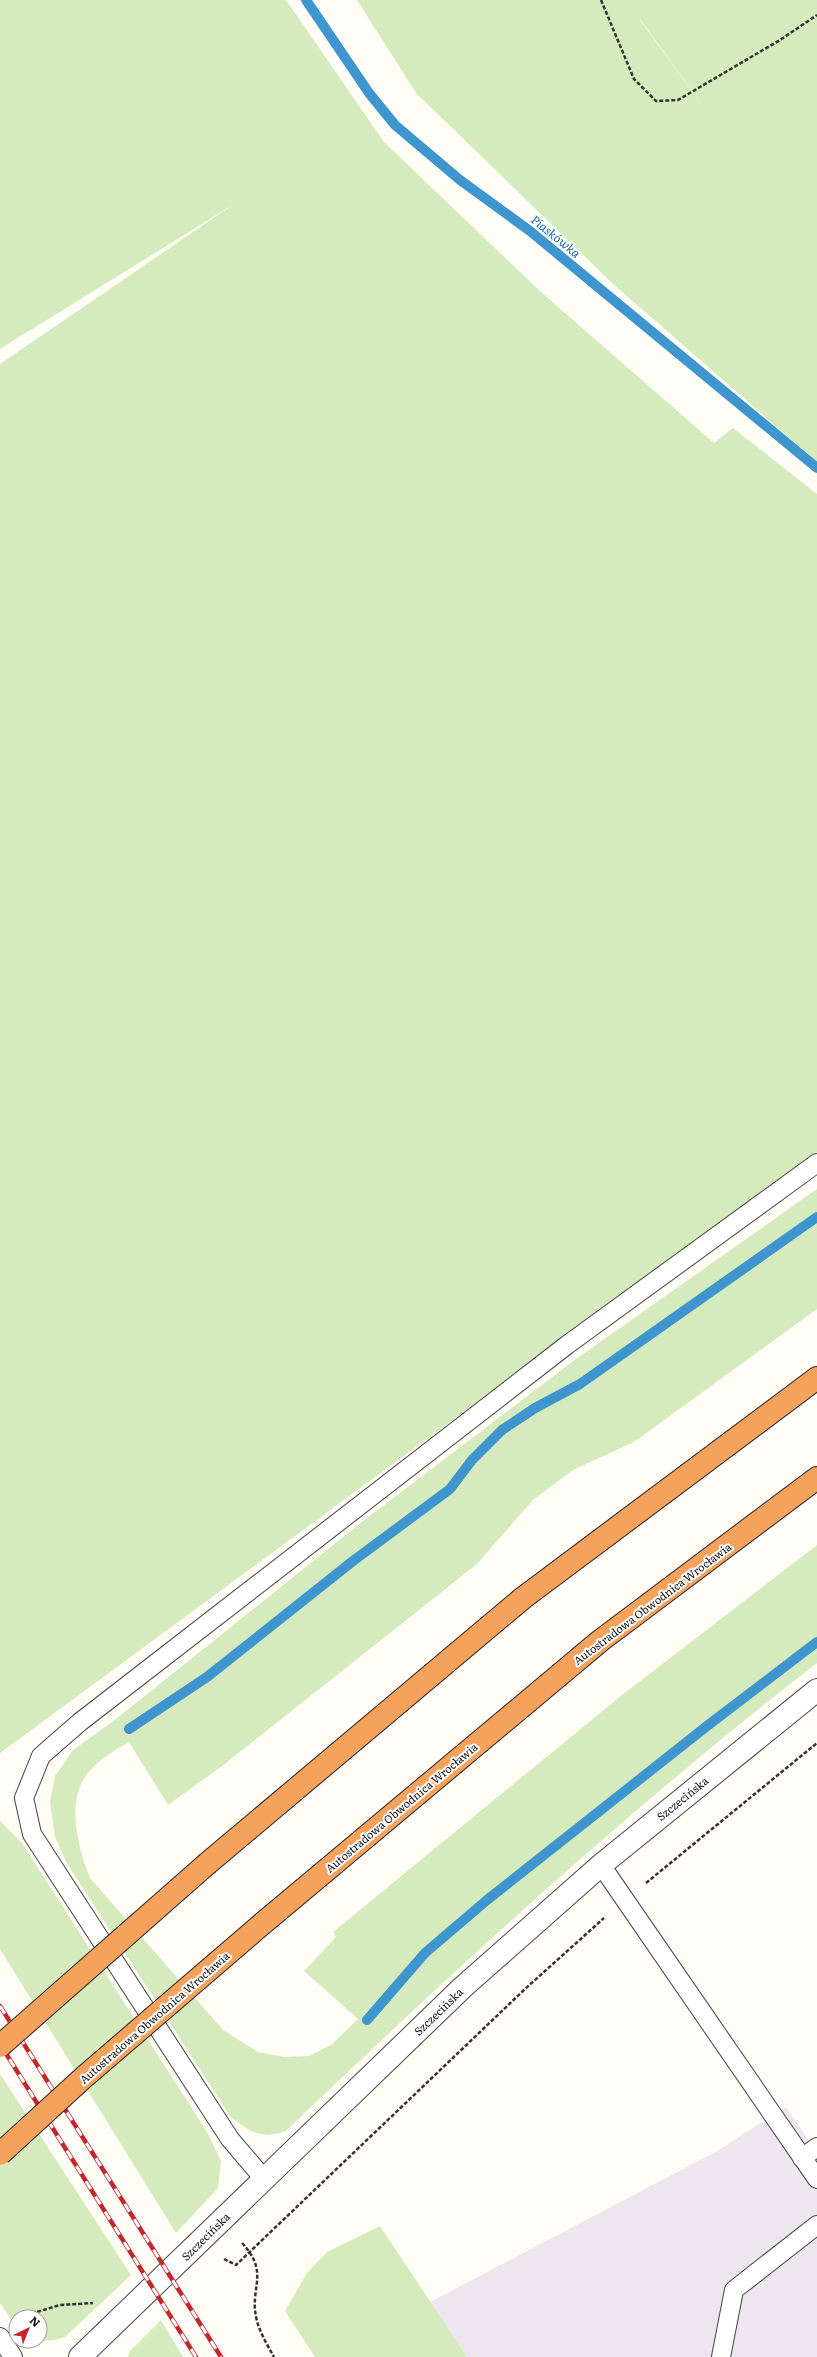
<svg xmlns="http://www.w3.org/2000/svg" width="817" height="2357" font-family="Literata,serif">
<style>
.industrial{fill:#eee6ef}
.green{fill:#d5ebbd;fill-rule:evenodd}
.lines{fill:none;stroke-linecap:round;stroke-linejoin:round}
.stream{stroke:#3f96cf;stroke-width:10}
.service-casing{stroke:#444;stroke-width:20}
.tertiary-casing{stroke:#444;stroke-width:24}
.motorway-casing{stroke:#222;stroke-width:24}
.path{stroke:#333;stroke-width:2.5;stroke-dasharray:4 2;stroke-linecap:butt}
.service{stroke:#fff;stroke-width:18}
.tertiary{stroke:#fff;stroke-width:22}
.motorway{stroke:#f5a25d;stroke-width:22}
.rail-casing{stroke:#c4262e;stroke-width:4.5}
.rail{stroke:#fff;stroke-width:3;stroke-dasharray:9;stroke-linecap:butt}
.motorway-bridge-casing{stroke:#222;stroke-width:24;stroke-linecap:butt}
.motorway-bridge{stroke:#f5a25d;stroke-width:22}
.labels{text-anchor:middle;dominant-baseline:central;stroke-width:4;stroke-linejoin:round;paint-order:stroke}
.street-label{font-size:11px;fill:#111;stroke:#fff}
.water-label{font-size:12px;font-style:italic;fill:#1768a6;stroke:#fff}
</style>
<rect width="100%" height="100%" fill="#fffdf5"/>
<!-- industrial -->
<path class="industrial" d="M 786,2107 L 817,2152 L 817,2357 L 467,2357 L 430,2302 L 719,2150 Z"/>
<!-- green -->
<g class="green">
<path d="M 0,0 L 286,0 L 384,142 L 541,292 L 714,443 L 733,428 L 817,494 L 817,1152 L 0,1753 L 0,364 L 234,204 L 0,349 Z"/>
<path d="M 357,0 L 817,0 L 817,462 L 612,283 L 416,93 ZM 640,19 L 715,122 L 640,20 Z"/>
<path d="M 817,1189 L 817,1309 L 634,1442 L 573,1470 L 533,1500 L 477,1564 L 222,1766 L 168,1805 L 129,1742 C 112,1752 92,1763 82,1782 C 68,1810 79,1851 90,1878 L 223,2030 L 258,2052 L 284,2057 L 309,2056 L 331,2045 L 358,2019 L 304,1971 L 336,1937 L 333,1932 L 622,1695 L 817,1545 L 817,1663 C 630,1808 457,1967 286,2131 C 261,2140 250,2132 230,2116 L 66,1862 L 55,1837 L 50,1802 L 55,1776 L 73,1750 L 116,1719 L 363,1521 L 576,1359 Z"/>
<path d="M 0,1821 L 22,1843 L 207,2132 L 221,2161 L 218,2188 L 176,2233 L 0,1949 Z"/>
<path d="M 0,2074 L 131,2275 L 65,2337 L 55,2340 L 40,2341 L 40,2317 L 16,2317 L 16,2326 L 0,2303 Z"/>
<path d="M 380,2226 L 467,2357 L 315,2357 L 285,2311 L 307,2273 L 327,2252 Z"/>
<path d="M 161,2320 L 183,2357 L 128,2357 L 130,2351 Z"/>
</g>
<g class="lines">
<!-- stream -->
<g class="stream">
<path d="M 306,0 L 369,93 L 395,125 L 460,180 L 530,231 L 817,468"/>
<path d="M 129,1729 L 207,1677 L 353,1561 L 450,1489 L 472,1460 L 502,1430 L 535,1408 L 580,1384 L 817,1217"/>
<path d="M 367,2020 L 425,1953 L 487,1900 L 707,1726 L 817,1642"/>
</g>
<!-- service casing -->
<g class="service-casing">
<g id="service">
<path d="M 601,1865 L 817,2179"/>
<path d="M 802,2158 L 817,2147"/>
<path d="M 264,2179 L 230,2139 L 32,1834 L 24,1798 L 41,1756 L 80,1722 L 567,1345 L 817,1163"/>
<path d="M 0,2337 L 13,2357"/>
<path d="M 721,2357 L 734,2290 L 817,2225"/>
</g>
</g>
<!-- tertiary casing -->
<g class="tertiary-casing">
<path id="tertiary" d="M 80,2357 L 463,1987 L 601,1865 L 817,1690"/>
</g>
<!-- motorway casing -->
<g class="motorway-casing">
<g id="motorway">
<path d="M 208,1863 L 523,1598 L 817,1378"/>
<path d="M 262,1924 L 600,1641 L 817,1478"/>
</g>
</g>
<!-- path -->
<g class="path">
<path d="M 601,0 L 634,79 L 656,101 L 678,100 L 780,40 L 817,15"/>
<path d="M 646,1883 L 817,1743"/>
<path d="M 242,2243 C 271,2274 248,2288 257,2321 C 260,2333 268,2346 274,2357"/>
<path d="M 224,2259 L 236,2265 L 525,1989 L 604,1918"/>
<path d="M 20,2317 L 60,2305 L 93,2303"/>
</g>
<!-- service -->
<use href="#service" class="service"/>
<!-- tertiary -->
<use href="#tertiary" class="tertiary"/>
<!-- motorway -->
<use href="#motorway" class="motorway"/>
<!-- rail casing -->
<g class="rail-casing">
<g id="rail">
<path d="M 0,2006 L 221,2357"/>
<path d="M 0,2044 L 196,2357"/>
</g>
</g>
<!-- rail -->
<use href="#rail" class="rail"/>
<!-- motorway-bridge casing -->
<g class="motorway-bridge-casing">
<g id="motorway-bridge">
<path d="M 0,2046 L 208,1863"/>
<path d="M 0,2154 L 83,2078 L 262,1924"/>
</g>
</g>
<!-- motorway-bridge -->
<use href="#motorway-bridge" class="motorway-bridge"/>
</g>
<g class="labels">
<!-- street labels -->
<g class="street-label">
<text transform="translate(652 1603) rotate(-37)">Autostradowa Obwodnica Wrocławia</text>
<text transform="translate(682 1798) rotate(-39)">Szczecińska</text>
<text transform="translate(401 1807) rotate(-40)">Autostradowa Obwodnica Wrocławia</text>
<text transform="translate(438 2011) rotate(-44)">Szczecińska</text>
<text transform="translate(154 2017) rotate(-41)">Autostradowa Obwodnica Wrocławia</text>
<text transform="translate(205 2236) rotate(-45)">Szczecińska</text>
</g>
<!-- water labels -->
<g class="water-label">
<text transform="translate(556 236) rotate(39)">Piaskówka</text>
</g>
</g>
<!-- north arrow -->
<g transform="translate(28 2329) rotate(43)"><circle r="19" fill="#ffffff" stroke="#a0a0a0"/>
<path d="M0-3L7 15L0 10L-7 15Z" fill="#c4262e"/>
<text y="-6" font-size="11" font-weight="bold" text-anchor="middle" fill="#111111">N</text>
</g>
</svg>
